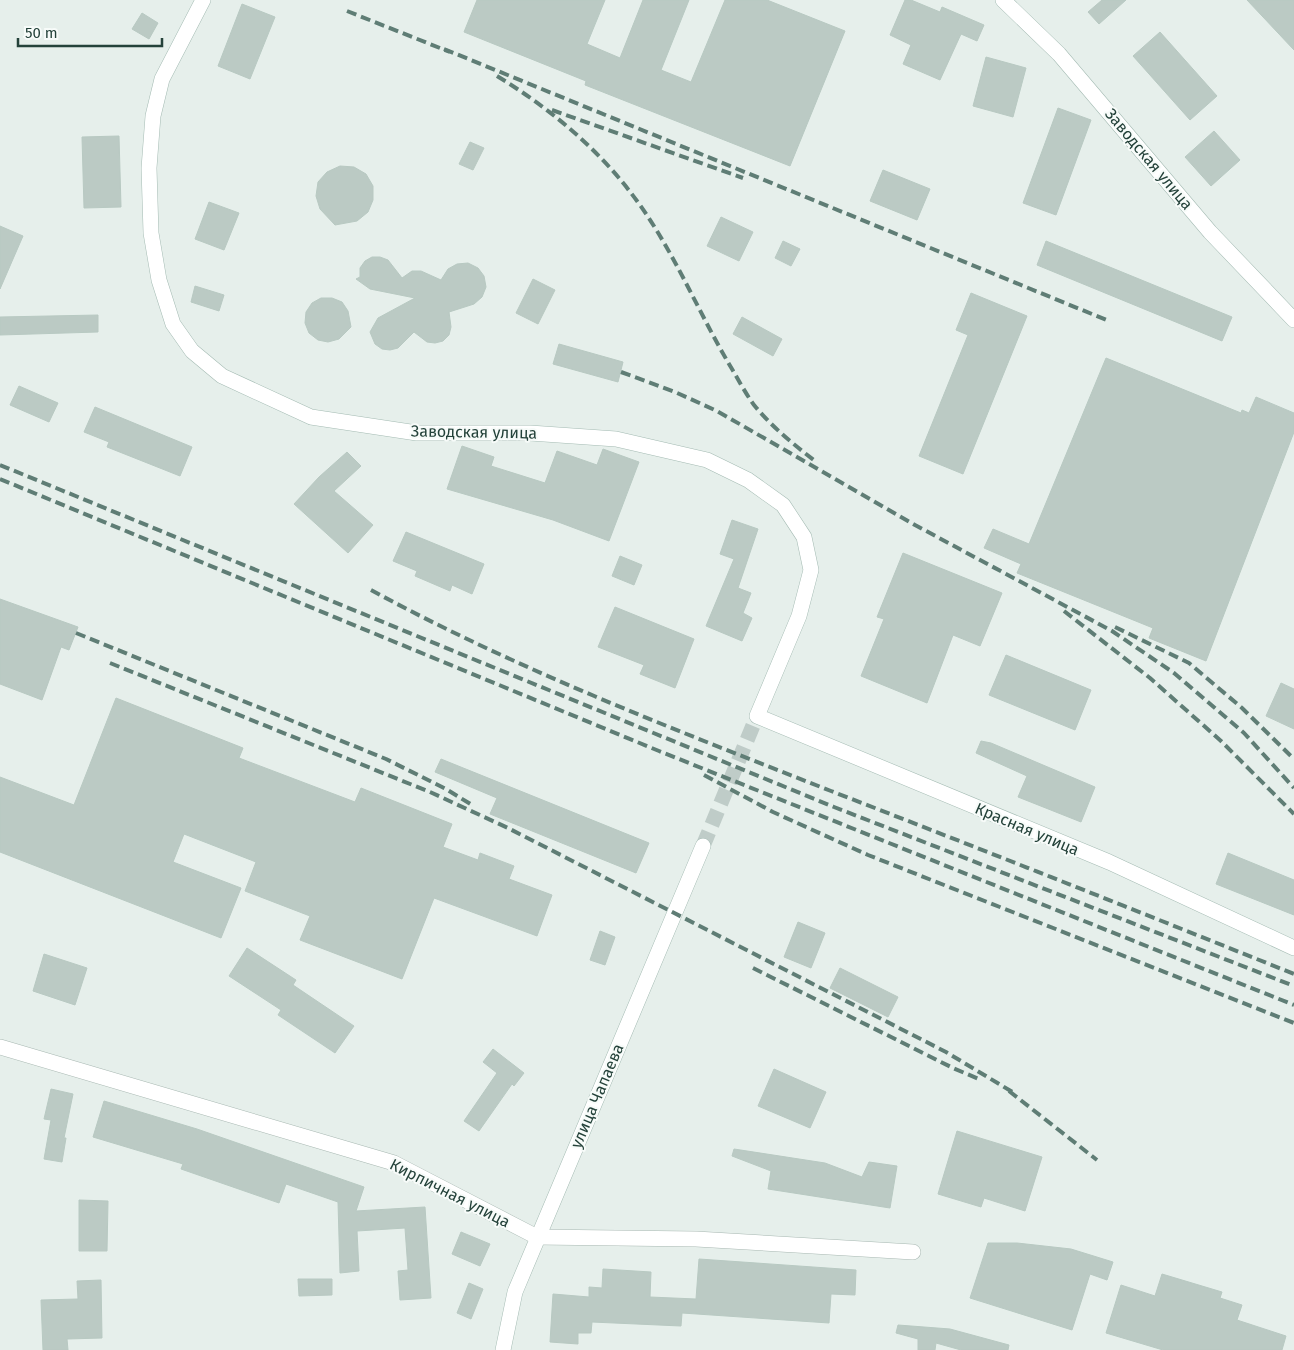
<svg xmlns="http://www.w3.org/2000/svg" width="1294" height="1350" font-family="'Fira Sans',sans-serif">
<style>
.building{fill:#bbcac4;stroke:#b8c9c2}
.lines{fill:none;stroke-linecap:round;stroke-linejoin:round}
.secondary-tunnel{stroke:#bfccc8;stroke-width:15;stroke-dasharray:15 8;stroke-linecap:butt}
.street-casing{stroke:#a8b8b2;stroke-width:16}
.secondary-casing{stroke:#a4bbb3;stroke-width:16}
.street{stroke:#fff;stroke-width:15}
.secondary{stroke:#fff;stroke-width:15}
.rail{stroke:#5f7d75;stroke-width:4;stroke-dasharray:10 5;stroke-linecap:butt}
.labels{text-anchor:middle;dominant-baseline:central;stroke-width:4;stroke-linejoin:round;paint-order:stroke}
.street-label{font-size:16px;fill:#24423a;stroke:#f7fbf9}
</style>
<rect width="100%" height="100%" fill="#e6efeb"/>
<!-- building -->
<g class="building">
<path d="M 477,0 L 605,0 L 587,44 L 620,58 L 643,0 L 689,0 L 661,70 L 691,82 L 725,0 L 767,0 L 845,31 L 790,166 L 585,85 L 586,81 L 464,32 Z"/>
<path d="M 905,0 L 911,0 L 940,12 L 942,7 L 984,25 L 977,41 L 961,34 L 940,80 L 903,64 L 911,45 L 890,35 Z"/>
<path d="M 1102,0 L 1126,0 L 1099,24 L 1088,12 Z"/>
<path d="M 1247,0 L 1294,0 L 1294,50 Z"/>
<path d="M 242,4 L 275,17 L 250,79 L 218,66 Z"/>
<path d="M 142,13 L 158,23 L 149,39 L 132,29 Z"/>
<path d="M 1160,32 L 1217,96 L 1190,120 L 1133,56 Z"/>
<path d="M 986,57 L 1026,68 L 1013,117 L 973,106 Z"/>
<path d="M 1058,108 L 1091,120 L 1056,215 L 1023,203 Z"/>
<path d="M 1214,131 L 1240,160 L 1211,186 L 1185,157 Z"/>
<path d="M 119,136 L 121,207 L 84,208 L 82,137 Z"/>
<path d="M 470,142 L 484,148 L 473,170 L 459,164 Z"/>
<path d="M 340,166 L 354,167 L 366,174 L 373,186 L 373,200 L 368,212 L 357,221 L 335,225 L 320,209 L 316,196 L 318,182 L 327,172 Z"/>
<path d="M 883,170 L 930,189 L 917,220 L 870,201 Z"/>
<path d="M 209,202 L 239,213 L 224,250 L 195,239 Z"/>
<path d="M 721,217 L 753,232 L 739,261 L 707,246 Z"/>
<path d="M 0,226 L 23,236 L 0,289 Z"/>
<path d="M 783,241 L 800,249 L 791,266 L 775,258 Z"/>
<path d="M 1046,241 L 1232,317 L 1222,341 L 1037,265 Z"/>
<path d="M 372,257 L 380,257 L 388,260 L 402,278 L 412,271 L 421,271 L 441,280 L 448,269 L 457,264 L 468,263 L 478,268 L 484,276 L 486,287 L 482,297 L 474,304 L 449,312 L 451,327 L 449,335 L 443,341 L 435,343 L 427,342 L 414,332 L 398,348 L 390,350 L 382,349 L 375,344 L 370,332 L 378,318 L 415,298 L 370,289 L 356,279 L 360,277 L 360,268 L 365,261 Z"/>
<path d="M 533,279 L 555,290 L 538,324 L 516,313 Z"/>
<path d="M 195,286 L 224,295 L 219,311 L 191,302 Z"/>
<path d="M 971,293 L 1027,316 L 963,474 L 919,456 L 968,335 L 956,330 Z"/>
<path d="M 321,298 L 332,298 L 342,302 L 348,311 L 351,327 L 339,339 L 328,342 L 318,340 L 309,333 L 305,323 L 306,312 L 312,303 Z"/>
<path d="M 98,315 L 98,332 L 0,335 L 0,317 Z"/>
<path d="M 742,317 L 782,339 L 773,356 L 733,334 Z"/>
<path d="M 559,344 L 623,362 L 618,382 L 553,364 Z"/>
<path d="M 1106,358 L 1241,413 L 1242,410 L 1249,413 L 1256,397 L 1294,413 L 1294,432 L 1206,661 L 1149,638 L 1153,628 L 1017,573 L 1021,564 L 984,548 L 993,529 L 1029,544 Z"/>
<path d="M 19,386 L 58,403 L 49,422 L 10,405 Z"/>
<path d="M 95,407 L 192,447 L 180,476 L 107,447 L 109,442 L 84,432 Z"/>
<path d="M 462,446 L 494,457 L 491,466 L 545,483 L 557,451 L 597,465 L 603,449 L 639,462 L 609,541 L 553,520 L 447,489 Z"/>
<path d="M 347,452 L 361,466 L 334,491 L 373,525 L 348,553 L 294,504 L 319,477 Z"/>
<path d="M 732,520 L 758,529 L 738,588 L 751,593 L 743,613 L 752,618 L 742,641 L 706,626 L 734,559 L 720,554 Z"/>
<path d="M 406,532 L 484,564 L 472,594 L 452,585 L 450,591 L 415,576 L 417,571 L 393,561 Z"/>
<path d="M 903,553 L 1002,593 L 980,646 L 953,635 L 927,703 L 861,676 L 884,619 L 877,617 Z"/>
<path d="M 620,556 L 642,565 L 634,585 L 612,576 Z"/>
<path d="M 0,599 L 78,627 L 69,650 L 61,647 L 42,700 L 0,684 Z"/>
<path d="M 615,607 L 694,639 L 675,688 L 640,674 L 644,665 L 598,647 Z"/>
<path d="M 1006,655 L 1091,690 L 1075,730 L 989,695 Z"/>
<path d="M 1281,683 L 1294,689 L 1294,729 L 1266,716 Z"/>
<path d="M 116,698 L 243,748 L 239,758 L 355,802 L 361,788 L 452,824 L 443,847 L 478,860 L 480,853 L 514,866 L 509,879 L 552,895 L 537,936 L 434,898 L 402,979 L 300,940 L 310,916 L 245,891 L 256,862 L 184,834 L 173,862 L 241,888 L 221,938 L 0,852 L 0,777 L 74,805 Z"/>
<path d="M 981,741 L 991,743 L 1095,787 L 1081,822 L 1018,797 L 1027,776 L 976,753 Z"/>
<path d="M 441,759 L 649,843 L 636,873 L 490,814 L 497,798 L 435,772 Z"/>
<path d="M 1228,853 L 1294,880 L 1294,915 L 1216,884 Z"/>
<path d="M 798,922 L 825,933 L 811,968 L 784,957 Z"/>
<path d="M 600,931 L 615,937 L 605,965 L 590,960 Z"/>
<path d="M 247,948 L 296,980 L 293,985 L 354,1026 L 335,1053 L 278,1015 L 281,1010 L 229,976 Z"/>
<path d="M 44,954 L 87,968 L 75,1005 L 33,991 Z"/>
<path d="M 840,968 L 898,997 L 888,1017 L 830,988 Z"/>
<path d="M 493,1049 L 524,1073 L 514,1086 L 512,1084 L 479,1131 L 464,1121 L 497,1073 L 483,1062 Z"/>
<path d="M 774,1069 L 826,1092 L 810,1128 L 758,1106 Z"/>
<path d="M 51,1089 L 73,1094 L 64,1138 L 66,1138 L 62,1162 L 44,1159 L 51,1120 L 44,1119 Z"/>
<path d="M 104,1101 L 197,1129 L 364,1187 L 356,1211 L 425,1207 L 431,1298 L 400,1300 L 398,1271 L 408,1270 L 405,1228 L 357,1231 L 359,1271 L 340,1273 L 338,1202 L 286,1184 L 279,1203 L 181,1169 L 183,1164 L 93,1137 Z"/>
<path d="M 957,1131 L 1042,1157 L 1025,1211 L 984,1198 L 981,1207 L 938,1194 Z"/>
<path d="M 734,1149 L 825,1163 L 862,1177 L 869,1162 L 897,1166 L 890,1208 L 768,1189 L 771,1171 L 732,1156 Z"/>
<path d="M 79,1200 L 108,1201 L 107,1251 L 79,1251 Z"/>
<path d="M 461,1232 L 490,1244 L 480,1266 L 452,1254 Z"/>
<path d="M 988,1243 L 1017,1243 L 1071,1249 L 1113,1262 L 1107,1280 L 1090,1274 L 1072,1330 L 970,1298 Z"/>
<path d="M 699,1259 L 856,1270 L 855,1295 L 831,1294 L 829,1323 L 682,1313 L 681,1326 L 592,1322 L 591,1333 L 578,1333 L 578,1344 L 550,1342 L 553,1294 L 589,1297 L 589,1287 L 602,1288 L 603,1269 L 651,1272 L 650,1297 L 696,1299 Z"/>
<path d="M 1162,1274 L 1222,1292 L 1220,1298 L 1242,1305 L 1237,1320 L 1286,1336 L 1282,1350 L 1163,1350 L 1106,1333 L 1121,1285 L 1155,1296 Z"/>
<path d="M 298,1279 L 332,1279 L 332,1295 L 299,1296 Z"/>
<path d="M 101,1280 L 102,1338 L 67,1339 L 68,1350 L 43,1350 L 41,1300 L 78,1299 L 77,1281 Z"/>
<path d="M 469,1283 L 483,1289 L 471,1319 L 457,1313 Z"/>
<path d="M 898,1325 L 950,1329 L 1009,1345 L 1008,1350 L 961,1350 L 936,1343 L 935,1350 L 918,1350 L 918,1339 L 896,1333 Z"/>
</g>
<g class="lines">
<!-- secondary-tunnel -->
<path class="secondary-tunnel" d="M 703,846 L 757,716"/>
<!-- street casing -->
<g class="street-casing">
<path id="street" d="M 0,1047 L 394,1163 L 537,1237 L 696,1239 L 913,1252"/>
</g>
<!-- secondary casing -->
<g class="secondary-casing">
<g id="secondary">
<path d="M 203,0 L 162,79 L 153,116 L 149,168 L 151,233 L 159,280 L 173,324 L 192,351 L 222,376 L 311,417 L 417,433 L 530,433 L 616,439 L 707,460 L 748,480 L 783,505 L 804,537 L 811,570 L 799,616 L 757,716 L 1109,862 L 1294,948"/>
<path d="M 1003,0 L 1059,54 L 1210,232 L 1294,320"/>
<path d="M 503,1350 L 515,1292 L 703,846"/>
</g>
</g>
<!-- street -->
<use href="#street" class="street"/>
<!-- secondary -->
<use href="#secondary" class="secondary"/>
<!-- rail -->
<g class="rail">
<path d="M 347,11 L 450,52"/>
<path d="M 444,49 L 1109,321"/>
<path d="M 497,76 C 551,109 600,150 637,201 C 675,253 699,314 732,369 C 739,381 746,394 754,405 C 771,426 793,444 815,461"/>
<path d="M 552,110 L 743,178"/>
<path d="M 621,372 L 675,392 L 717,411 L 915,525 L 1112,631 L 1174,673 L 1244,733 L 1294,788"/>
<path d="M 0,465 L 834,807 L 1294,986"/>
<path d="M 0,479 L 659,751 L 1294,1005"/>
<path d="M 371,590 C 518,670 676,730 831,791 C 986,851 1140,912 1294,974"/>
<path d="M 1064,611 L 1150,678 L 1221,741 L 1294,814"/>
<path d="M 1115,627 L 1189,663 L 1242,708 L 1294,759"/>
<path d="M 76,633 L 386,759 L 446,789 L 472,805"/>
<path d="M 110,663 L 430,792 L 508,828 L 946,1052 L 1014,1093"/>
<path d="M 704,775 L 773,812 L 868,855 L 1294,1023"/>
<path d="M 753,968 L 953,1068 L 981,1080"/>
<path d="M 1009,1091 L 1097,1160"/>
</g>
</g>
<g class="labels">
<!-- street labels -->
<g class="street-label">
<text transform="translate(1149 159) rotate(50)">Заводская улица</text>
<text transform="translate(474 432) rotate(1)">Заводская улица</text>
<text transform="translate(1027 829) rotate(23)">Красная улица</text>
<text transform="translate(597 1096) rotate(-67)">улица Чапаева</text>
<text transform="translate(450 1193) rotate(27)">Кирпичная улица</text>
</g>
</g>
<!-- scale -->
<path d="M18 38v8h144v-8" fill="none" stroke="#24423a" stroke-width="2.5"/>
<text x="25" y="38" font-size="15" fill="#24423a" stroke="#f7fbf9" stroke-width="4" paint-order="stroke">50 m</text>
</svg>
